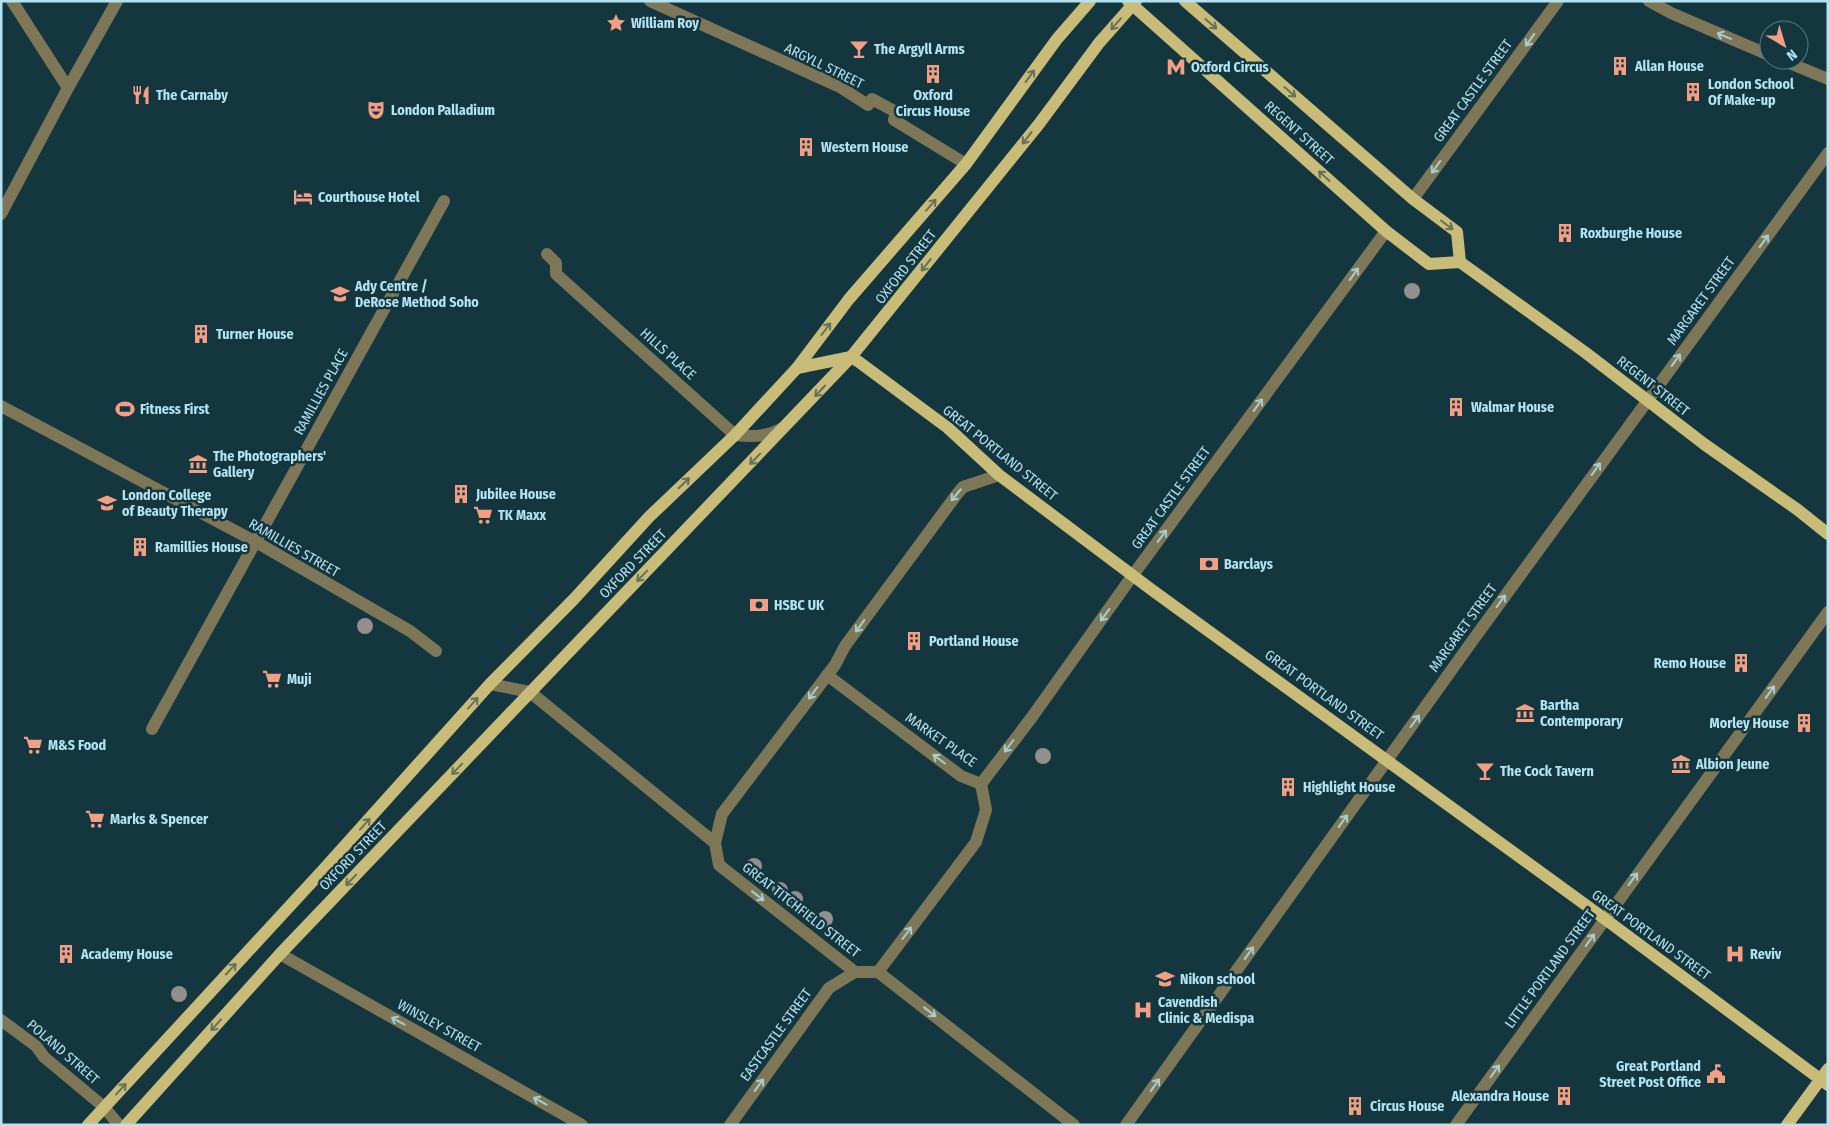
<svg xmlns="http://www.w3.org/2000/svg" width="1829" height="1126" font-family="'Fira Sans Condensed',sans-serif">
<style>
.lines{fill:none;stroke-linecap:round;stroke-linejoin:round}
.minor{stroke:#7d7757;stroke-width:12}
.major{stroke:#c9bc78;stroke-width:12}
.tree{fill:#948f8d}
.oneway{stroke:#657259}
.oneway2{stroke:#a8cdd1}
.labels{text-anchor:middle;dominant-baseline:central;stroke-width:5;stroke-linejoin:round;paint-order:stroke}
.poi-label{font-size:14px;font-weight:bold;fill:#b3e2f0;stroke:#14363f;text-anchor:start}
.street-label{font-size:14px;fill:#b3e2f0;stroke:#14363f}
</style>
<rect width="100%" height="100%" fill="#14363f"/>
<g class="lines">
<!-- minor -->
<g class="minor">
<path d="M 12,1 L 68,88"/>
<path d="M 650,1 L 840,87 L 868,105 L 872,99 L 896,112 L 894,120 L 966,164"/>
<path d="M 1649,1 L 1671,13 L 1769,55"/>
<path d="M 1782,60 L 1828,79"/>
<path d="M 1413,199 L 1558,1"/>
<path d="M 1,214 L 68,88 L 117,1"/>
<path d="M 547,254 L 556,263 L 556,274 L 735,435 C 753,437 767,437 783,428"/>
<path d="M 1,406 L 256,542 L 410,631 L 436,651"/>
<path d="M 827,675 L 961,776 L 981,784"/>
<path d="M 490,684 L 530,692 L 715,843 L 719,865 L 855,972 L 878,972 L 1074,1125"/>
<path d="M 152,729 L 444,201"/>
<path d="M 981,784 L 1032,717 L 1133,575 L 1386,231"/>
<path d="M 715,843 L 722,814 L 835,665 L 845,646 L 957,494 L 963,487 L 999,475"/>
<path d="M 280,954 L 582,1125"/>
<path d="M 878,972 L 976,842 L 986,810 L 981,784"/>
<path d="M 1,1020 L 36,1046 L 44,1057 L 104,1107 L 119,1125"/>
<path d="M 730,1125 L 829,988 L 855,972"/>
<path d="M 1126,1125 L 1473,640 L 1828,153"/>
<path d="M 1456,1125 L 1828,612"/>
</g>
<!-- major -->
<g class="major">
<path d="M 1128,1 L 1386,231 L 1429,264 L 1460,262 L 1586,353 L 1704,444 L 1798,510 L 1828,534"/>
<path d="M 1185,1 L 1413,199 L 1457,232 L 1460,262"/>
<path d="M 797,368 L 851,357 L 859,362 L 948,428 L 999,475 L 1152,590 L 1605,919 L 1828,1085"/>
<path d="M 88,1125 L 323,870 L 490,684 L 574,599 L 649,517 L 735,435 L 797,368 L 849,299 L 966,164 L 1057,39 L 1090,1"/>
<path d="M 126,1125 L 280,954 L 851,357 L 1039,124 L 1099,43 L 1136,1"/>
<path d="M 1787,1125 L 1828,1069"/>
</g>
</g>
<!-- trees -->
<g class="tree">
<circle cx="1412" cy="291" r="8"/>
<circle cx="365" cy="626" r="8"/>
<circle cx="1043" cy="756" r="8"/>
<circle cx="754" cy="866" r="8"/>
<circle cx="780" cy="890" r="8"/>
<circle cx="795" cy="899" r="8"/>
<circle cx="825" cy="919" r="8"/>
<circle cx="179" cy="994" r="8"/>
</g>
<!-- one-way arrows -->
<defs><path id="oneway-shaft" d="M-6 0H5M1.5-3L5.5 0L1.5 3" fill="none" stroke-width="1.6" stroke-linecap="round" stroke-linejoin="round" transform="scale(1.25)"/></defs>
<g class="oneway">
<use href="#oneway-shaft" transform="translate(1116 24) rotate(131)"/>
<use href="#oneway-shaft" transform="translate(1211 24) rotate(41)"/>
<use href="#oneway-shaft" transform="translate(1030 76) rotate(-54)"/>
<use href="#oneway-shaft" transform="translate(1290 92) rotate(41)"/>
<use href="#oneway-shaft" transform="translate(1027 138) rotate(128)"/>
<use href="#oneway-shaft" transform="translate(1324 176) rotate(-138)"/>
<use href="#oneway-shaft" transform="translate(931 205) rotate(-49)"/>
<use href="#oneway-shaft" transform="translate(1447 225) rotate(37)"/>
<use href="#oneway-shaft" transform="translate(926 265) rotate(128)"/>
<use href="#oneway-shaft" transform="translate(826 329) rotate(-53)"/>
<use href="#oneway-shaft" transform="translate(820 391) rotate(133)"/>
<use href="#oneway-shaft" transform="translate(755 459) rotate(134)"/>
<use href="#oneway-shaft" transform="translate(684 483) rotate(-44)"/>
<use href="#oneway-shaft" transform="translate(642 576) rotate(134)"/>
<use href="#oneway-shaft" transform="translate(473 703) rotate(-48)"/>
<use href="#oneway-shaft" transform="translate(457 769) rotate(134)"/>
<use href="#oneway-shaft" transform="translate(365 824) rotate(-48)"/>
<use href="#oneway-shaft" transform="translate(351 880) rotate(134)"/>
<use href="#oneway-shaft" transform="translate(231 969) rotate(-47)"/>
<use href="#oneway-shaft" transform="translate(216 1025) rotate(132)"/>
<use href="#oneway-shaft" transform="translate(121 1089) rotate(-48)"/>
</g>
<g class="oneway2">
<use href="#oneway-shaft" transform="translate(1724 36) rotate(-157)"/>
<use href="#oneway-shaft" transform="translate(1530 40) rotate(126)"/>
<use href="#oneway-shaft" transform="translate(1436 167) rotate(126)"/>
<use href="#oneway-shaft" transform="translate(1764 241) rotate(-54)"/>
<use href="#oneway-shaft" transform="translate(1354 274) rotate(-54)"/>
<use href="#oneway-shaft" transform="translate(1676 360) rotate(-54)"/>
<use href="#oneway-shaft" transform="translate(1258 405) rotate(-54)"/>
<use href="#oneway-shaft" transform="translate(1596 469) rotate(-54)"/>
<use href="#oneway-shaft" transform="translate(956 495) rotate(130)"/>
<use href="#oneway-shaft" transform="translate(1162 536) rotate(-54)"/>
<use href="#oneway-shaft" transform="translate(1501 601) rotate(-54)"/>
<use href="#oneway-shaft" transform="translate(1105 615) rotate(126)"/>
<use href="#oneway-shaft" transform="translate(860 626) rotate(126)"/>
<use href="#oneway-shaft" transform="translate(1770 692) rotate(-54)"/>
<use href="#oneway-shaft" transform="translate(813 693) rotate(127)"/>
<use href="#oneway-shaft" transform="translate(1415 721) rotate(-54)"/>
<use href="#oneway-shaft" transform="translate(1009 746) rotate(127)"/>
<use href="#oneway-shaft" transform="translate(939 759) rotate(-143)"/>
<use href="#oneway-shaft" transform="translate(1343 821) rotate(-54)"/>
<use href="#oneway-shaft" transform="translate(1633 879) rotate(-54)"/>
<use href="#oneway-shaft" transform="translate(758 896) rotate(38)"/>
<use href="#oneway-shaft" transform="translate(907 933) rotate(-53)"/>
<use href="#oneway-shaft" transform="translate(1590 940) rotate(-54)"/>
<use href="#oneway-shaft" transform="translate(1249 953) rotate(-55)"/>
<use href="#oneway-shaft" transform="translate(930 1012) rotate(38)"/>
<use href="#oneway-shaft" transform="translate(398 1021) rotate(-151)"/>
<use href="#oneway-shaft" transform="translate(1495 1071) rotate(-54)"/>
<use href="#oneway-shaft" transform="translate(759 1085) rotate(-54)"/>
<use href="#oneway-shaft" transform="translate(1155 1085) rotate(-55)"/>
<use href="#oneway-shaft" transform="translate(540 1101) rotate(-151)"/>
</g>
<!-- icons -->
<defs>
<g id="sight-bare" transform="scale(1.5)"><path d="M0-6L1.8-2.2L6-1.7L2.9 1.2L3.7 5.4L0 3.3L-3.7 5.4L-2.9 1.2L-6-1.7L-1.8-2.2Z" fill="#f39f84" stroke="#14363f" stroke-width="2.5" paint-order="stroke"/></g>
<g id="bar-bare" transform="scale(1.5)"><path d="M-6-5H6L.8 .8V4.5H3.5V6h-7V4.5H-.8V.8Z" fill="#f39f84" stroke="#14363f" stroke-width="2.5" paint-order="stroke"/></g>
<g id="building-bare" transform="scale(1.5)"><path d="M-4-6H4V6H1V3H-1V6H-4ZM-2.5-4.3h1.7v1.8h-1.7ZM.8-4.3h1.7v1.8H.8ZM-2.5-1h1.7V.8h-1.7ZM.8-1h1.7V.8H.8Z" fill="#f39f84" stroke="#14363f" stroke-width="2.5" paint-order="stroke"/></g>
<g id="metro-bare" transform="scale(1.5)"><path d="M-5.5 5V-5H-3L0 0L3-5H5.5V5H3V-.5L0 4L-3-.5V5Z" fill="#f39f84" stroke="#14363f" stroke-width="2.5" paint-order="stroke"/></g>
<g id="restaurant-bare" transform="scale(1.5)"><path d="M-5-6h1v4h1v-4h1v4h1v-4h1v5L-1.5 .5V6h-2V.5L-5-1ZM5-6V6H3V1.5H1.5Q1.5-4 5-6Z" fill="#f39f84" stroke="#14363f" stroke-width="2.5" paint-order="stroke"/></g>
<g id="theatre-bare" transform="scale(1.5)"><path d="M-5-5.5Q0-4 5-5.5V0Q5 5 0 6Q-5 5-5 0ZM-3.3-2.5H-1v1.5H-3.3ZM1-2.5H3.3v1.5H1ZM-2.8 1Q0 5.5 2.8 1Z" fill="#f39f84" stroke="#14363f" stroke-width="2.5" paint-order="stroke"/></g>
<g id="hotel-bare" transform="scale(1.5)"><path d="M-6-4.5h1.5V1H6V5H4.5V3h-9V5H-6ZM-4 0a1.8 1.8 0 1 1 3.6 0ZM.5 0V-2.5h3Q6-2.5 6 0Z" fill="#f39f84" stroke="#14363f" stroke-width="2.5" paint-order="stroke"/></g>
<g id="university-bare" transform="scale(1.5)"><path d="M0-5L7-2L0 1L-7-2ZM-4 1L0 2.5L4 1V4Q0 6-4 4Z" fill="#f39f84" stroke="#14363f" stroke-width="2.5" paint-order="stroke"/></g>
<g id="stadium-bare" transform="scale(1.5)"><path d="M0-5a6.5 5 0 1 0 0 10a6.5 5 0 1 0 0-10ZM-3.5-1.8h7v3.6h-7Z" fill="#f39f84" stroke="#14363f" stroke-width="2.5" paint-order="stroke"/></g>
<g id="museum-bare" transform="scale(1.5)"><path d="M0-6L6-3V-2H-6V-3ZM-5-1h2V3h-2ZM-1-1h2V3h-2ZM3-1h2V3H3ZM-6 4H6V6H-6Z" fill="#f39f84" stroke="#14363f" stroke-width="2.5" paint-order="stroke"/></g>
<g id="supermarket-bare" transform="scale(1.5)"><path d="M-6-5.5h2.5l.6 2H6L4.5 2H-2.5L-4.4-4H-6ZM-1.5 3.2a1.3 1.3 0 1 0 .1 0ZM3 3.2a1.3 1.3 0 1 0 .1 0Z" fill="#f39f84" stroke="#14363f" stroke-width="2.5" paint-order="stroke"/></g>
<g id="bank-bare" transform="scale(1.5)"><path d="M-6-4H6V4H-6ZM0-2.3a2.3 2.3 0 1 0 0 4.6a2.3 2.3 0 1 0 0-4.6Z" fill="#f39f84" stroke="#14363f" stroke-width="2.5" paint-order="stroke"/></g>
<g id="hospital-bare" transform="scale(1.5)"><path d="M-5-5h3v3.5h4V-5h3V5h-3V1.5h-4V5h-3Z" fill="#f39f84" stroke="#14363f" stroke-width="2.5" paint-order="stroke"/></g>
<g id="school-bare" transform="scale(1.5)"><path d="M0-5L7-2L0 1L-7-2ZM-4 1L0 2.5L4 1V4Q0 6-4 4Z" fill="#f39f84" stroke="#14363f" stroke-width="2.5" paint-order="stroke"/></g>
<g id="civic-bare" transform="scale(1.5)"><path d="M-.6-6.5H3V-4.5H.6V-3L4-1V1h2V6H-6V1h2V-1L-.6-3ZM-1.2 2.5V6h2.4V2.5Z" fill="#f39f84" stroke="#14363f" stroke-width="2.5" paint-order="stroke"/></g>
</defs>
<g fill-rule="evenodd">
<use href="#sight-bare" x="616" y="23"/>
<use href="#bar-bare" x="859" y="49"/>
<use href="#building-bare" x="1620" y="66"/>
<use href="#metro-bare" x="1176" y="67"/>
<use href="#building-bare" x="933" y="74"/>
<use href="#building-bare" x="1693" y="92"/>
<use href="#restaurant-bare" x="141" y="95"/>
<use href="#theatre-bare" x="376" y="110"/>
<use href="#building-bare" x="806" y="147"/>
<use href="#hotel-bare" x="303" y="197"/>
<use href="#building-bare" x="1565" y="233"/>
<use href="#university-bare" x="340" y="294"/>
<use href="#building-bare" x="201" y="334"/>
<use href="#building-bare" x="1456" y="407"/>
<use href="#stadium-bare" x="125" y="409"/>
<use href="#museum-bare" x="198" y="464"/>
<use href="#building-bare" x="461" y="494"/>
<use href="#university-bare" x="107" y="503"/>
<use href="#supermarket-bare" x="483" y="515"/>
<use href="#building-bare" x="140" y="547"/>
<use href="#bank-bare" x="1209" y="564"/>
<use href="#bank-bare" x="759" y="605"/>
<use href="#building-bare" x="914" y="641"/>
<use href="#building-bare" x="1741" y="663"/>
<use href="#supermarket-bare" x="272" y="679"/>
<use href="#museum-bare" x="1525" y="713"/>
<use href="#building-bare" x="1804" y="723"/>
<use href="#supermarket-bare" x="33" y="745"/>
<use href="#museum-bare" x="1681" y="764"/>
<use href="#bar-bare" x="1485" y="771"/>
<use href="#building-bare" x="1288" y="787"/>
<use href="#supermarket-bare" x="95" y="819"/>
<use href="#building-bare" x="66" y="954"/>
<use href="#hospital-bare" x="1735" y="954"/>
<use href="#school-bare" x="1165" y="979"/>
<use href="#hospital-bare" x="1143" y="1010"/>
<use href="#civic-bare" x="1716" y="1074"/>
<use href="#building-bare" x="1564" y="1096"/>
<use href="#building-bare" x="1355" y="1106"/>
</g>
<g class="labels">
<!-- poi labels -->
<g class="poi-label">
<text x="631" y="23">William Roy</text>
<text x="874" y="49">The Argyll Arms</text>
<text x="1635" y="66">Allan House</text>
<text x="1191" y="67">Oxford Circus</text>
<text x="1708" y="84">London School<tspan x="1708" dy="16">Of Make-up</tspan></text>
<text x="156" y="95">The Carnaby</text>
<text x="933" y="95" text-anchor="middle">Oxford<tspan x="933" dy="16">Circus House</tspan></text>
<text x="391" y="110">London Palladium</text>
<text x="821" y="147">Western House</text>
<text x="318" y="197">Courthouse Hotel</text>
<text x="1580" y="233">Roxburghe House</text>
<text x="355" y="286">Ady Centre /<tspan x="355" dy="16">DeRose Method Soho</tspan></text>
<text x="216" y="334">Turner House</text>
<text x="1471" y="407">Walmar House</text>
<text x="140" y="409">Fitness First</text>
<text x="213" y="456">The Photographers'<tspan x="213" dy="16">Gallery</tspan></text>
<text x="476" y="494">Jubilee House</text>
<text x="122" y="495">London College<tspan x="122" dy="16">of Beauty Therapy</tspan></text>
<text x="498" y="515">TK Maxx</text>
<text x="155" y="547">Ramillies House</text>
<text x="1224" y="564">Barclays</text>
<text x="774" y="605">HSBC UK</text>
<text x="929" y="641">Portland House</text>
<text x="1726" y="663" text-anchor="end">Remo House</text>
<text x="287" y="679">Muji</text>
<text x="1540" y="705">Bartha<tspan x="1540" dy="16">Contemporary</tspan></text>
<text x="1789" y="723" text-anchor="end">Morley House</text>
<text x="48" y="745">M&amp;S Food</text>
<text x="1696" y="764">Albion Jeune</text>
<text x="1500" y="771">The Cock Tavern</text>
<text x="1303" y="787">Highlight House</text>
<text x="110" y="819">Marks &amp; Spencer</text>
<text x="81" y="954">Academy House</text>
<text x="1750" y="954">Reviv</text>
<text x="1180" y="979">Nikon school</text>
<text x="1158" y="1002">Cavendish<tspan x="1158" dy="16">Clinic &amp; Medispa</tspan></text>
<text x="1701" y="1066" text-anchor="end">Great Portland<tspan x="1701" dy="16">Street Post Office</tspan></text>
<text x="1549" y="1096" text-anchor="end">Alexandra House</text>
<text x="1370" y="1106">Circus House</text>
</g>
<!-- street labels -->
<g class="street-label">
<text transform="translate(824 66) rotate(26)">ARGYLL STREET</text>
<text transform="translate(1473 91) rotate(-54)">GREAT CASTLE STREET</text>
<text transform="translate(1299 133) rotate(42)">REGENT STREET</text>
<text transform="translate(906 267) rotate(-52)">OXFORD STREET</text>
<text transform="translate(1701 301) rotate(-54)">MARGARET STREET</text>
<text transform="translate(668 354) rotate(42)">HILLS PLACE</text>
<text transform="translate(1653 386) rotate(38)">REGENT STREET</text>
<text transform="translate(321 392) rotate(-61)">RAMILLIES PLACE</text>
<text transform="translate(1000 453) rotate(39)">GREAT PORTLAND STREET</text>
<text transform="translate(1171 498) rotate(-54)">GREAT CASTLE STREET</text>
<text transform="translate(294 548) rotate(30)">RAMILLIES STREET</text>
<text transform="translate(633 564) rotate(-46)">OXFORD STREET</text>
<text transform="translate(1463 628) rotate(-54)">MARGARET STREET</text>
<text transform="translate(1324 695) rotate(36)">GREAT PORTLAND STREET</text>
<text transform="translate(941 740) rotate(35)">MARKET PLACE</text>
<text transform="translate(353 856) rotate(-46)">OXFORD STREET</text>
<text transform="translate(801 910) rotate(38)">GREAT TITCHFIELD STREET</text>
<text transform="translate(1651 935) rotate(36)">GREAT PORTLAND STREET</text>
<text transform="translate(1550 969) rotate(-54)">LITTLE PORTLAND STREET</text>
<text transform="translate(439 1026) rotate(29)">WINSLEY STREET</text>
<text transform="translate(776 1035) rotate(-54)">EASTCASTLE STREET</text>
<text transform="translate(63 1052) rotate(41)">POLAND STREET</text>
</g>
</g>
<!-- border -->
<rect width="1829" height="1126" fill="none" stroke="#b3e2f0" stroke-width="5"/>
<!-- north arrow -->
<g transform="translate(1784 45) rotate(142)"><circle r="24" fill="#14363f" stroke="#547b86"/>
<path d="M0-4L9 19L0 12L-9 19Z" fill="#f39f84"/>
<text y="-8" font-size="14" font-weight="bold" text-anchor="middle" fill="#b3e2f0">N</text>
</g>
</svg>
